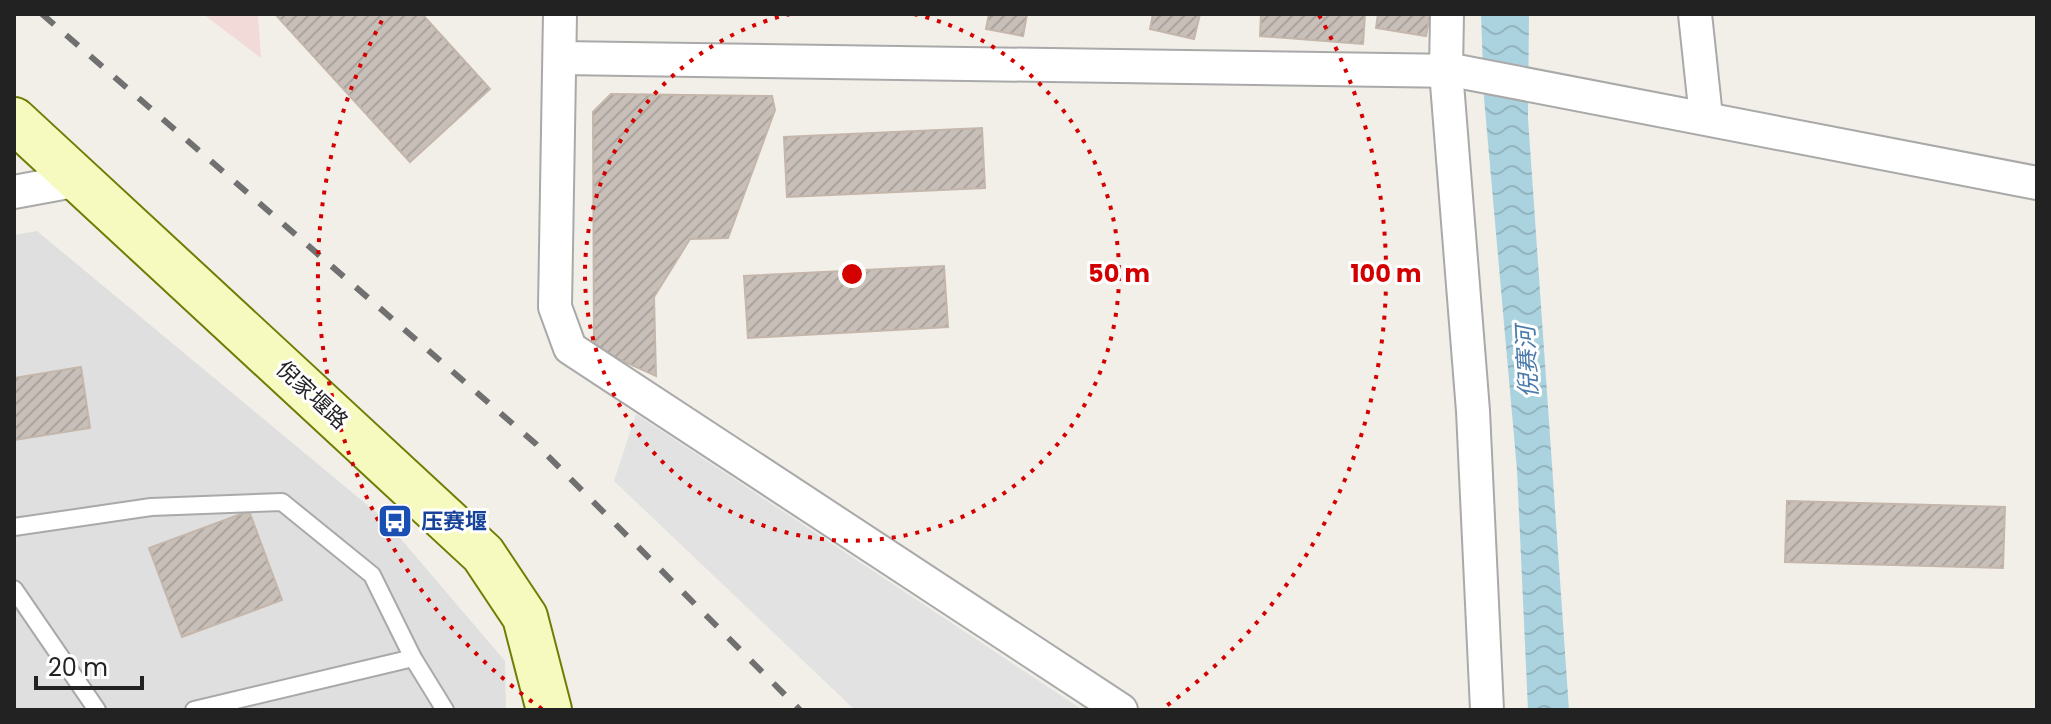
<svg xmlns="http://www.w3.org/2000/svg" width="2051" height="724" font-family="Poppins,'Noto Sans SC',sans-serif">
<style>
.residential{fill:#e0dfdf}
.commercial{fill:#f2dad9}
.parking{fill:#e2e2e2}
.water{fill:url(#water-waves)}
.building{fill:url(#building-hatch);stroke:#c4b6ab;stroke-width:2}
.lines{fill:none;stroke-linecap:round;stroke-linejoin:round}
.lane-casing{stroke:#a9a9a9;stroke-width:20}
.street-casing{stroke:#a9a9a9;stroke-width:36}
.secondary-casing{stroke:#707d05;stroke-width:48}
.lane{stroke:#fff;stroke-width:16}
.street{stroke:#fff;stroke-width:32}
.secondary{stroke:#f7fabf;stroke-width:44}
.rail{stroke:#707070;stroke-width:6;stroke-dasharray:16 16;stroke-linecap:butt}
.ring{fill:none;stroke:#d40000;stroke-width:4;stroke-dasharray:4 8}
.labels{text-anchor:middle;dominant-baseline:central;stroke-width:6;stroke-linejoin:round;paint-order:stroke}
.street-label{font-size:22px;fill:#222;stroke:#fff}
.transit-label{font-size:22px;font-weight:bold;fill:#164399;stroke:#fff;text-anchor:start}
.water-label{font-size:24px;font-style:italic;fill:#4a7aab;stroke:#fff}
.centre{fill:#d40000;stroke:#fff;stroke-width:4}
.ring-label{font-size:24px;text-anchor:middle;font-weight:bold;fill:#d40000;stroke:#fff;stroke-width:6;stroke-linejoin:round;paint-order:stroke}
</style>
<defs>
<pattern id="water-waves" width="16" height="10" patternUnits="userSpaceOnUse" patternTransform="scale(2)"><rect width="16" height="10" fill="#aad3df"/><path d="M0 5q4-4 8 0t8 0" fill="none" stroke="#92b5bf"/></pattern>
<pattern id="building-hatch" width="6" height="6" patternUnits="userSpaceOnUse" patternTransform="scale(2)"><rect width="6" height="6" fill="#c7bfb8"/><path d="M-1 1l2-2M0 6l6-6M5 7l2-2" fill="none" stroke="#aba49e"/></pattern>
</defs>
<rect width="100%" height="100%" fill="#f2efe9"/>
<!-- residential -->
<path class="residential" d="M 37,231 L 383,518 L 505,661 L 506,710 L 14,710 L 14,235 Z"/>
<!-- commercial -->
<path class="commercial" d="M 203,14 L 258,14 L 261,58 Z"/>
<!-- parking -->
<path class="parking" d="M 636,414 L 1083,710 L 855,710 L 614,481 Z"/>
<!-- water -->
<path class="water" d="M 1481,14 L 1529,14 L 1528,118 L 1569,710 L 1528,710 L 1517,470 L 1484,98 Z"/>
<!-- building -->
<g class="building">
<path d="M 275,14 L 422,14 L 490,89 L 410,162 Z"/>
<path d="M 989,14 L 1027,14 L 1023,36 L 986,29 Z"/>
<path d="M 1153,14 L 1200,14 L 1194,39 L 1150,29 Z"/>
<path d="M 1261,14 L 1365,14 L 1363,44 L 1260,36 Z"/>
<path d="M 1378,14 L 1430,14 L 1426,36 L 1376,28 Z"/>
<path d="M 611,94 L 772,96 L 775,110 L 728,238 L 690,239 L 654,297 L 656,376 L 594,348 L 593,112 Z"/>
<path d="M 982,128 L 985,188 L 787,197 L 784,137 Z"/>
<path d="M 944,266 L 948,327 L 748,338 L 744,276 Z"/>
<path d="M 81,367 L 90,428 L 14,440 L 14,378 Z"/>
<path d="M 1787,501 L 2005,507 L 2003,568 L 1785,562 Z"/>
<path d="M 249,511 L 282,600 L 182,637 L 149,548 Z"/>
</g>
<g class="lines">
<!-- lane casing -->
<g class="lane-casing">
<g id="lane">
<path d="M 14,527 L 151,507 L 282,502 L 372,575 L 413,658 L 445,710"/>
<path d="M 14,589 L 97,710"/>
<path d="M 194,710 L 413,658"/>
</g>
</g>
<!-- street casing -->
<g class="street-casing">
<g id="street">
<path d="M 560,14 L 555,307 L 570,348 L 1121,710"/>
<path d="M 1447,14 L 1446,71 L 1473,411 L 1487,710"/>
<path d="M 1695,14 L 1706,117"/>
<path d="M 560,58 L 1457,71 L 2037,183"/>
<path d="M 14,192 L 79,180"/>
</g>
</g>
<!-- secondary casing -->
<g class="secondary-casing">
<path id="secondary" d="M 14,120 L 483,554 L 525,617 L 549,710"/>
</g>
<!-- lane -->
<use href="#lane" class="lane"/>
<!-- street -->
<use href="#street" class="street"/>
<!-- secondary -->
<use href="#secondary" class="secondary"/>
<!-- rail -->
<path class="rail" d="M 42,14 L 536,444 L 800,710"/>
</g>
<!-- distance rings -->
<g class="ring">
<path d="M914 14A267 267 0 1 1 790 14"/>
<path d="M542 709A534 534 0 0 1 385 15M1319 15A534 534 0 0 1 1162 709"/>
</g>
<!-- icons -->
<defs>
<g id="bus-square" transform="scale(1.8)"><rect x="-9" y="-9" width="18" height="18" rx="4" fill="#1a4fb4" stroke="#fff"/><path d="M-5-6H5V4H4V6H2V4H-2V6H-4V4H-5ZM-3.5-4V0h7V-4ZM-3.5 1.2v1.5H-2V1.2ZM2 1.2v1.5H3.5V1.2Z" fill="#fff"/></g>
</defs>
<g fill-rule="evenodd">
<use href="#bus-square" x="395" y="521"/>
</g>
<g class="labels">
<!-- street labels -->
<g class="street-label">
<text transform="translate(312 395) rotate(43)">倪家堰路</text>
</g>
<!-- transit labels -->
<g class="transit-label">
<text x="421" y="521">压赛堰</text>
</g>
<!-- water labels -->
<g class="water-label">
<text transform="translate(1527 362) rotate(-93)">倪赛河</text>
</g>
</g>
<circle cx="852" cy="274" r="12" class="centre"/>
<g class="ring-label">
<text x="1119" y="282">50 m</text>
<text x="1386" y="282">100 m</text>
</g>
<!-- border -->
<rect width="2051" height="724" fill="none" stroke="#222222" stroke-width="32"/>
<!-- scale -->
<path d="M36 676v12h106v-12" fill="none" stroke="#222222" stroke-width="4"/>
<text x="48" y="676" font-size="24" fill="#222222" stroke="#ffffff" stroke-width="6" paint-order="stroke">20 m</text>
</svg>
